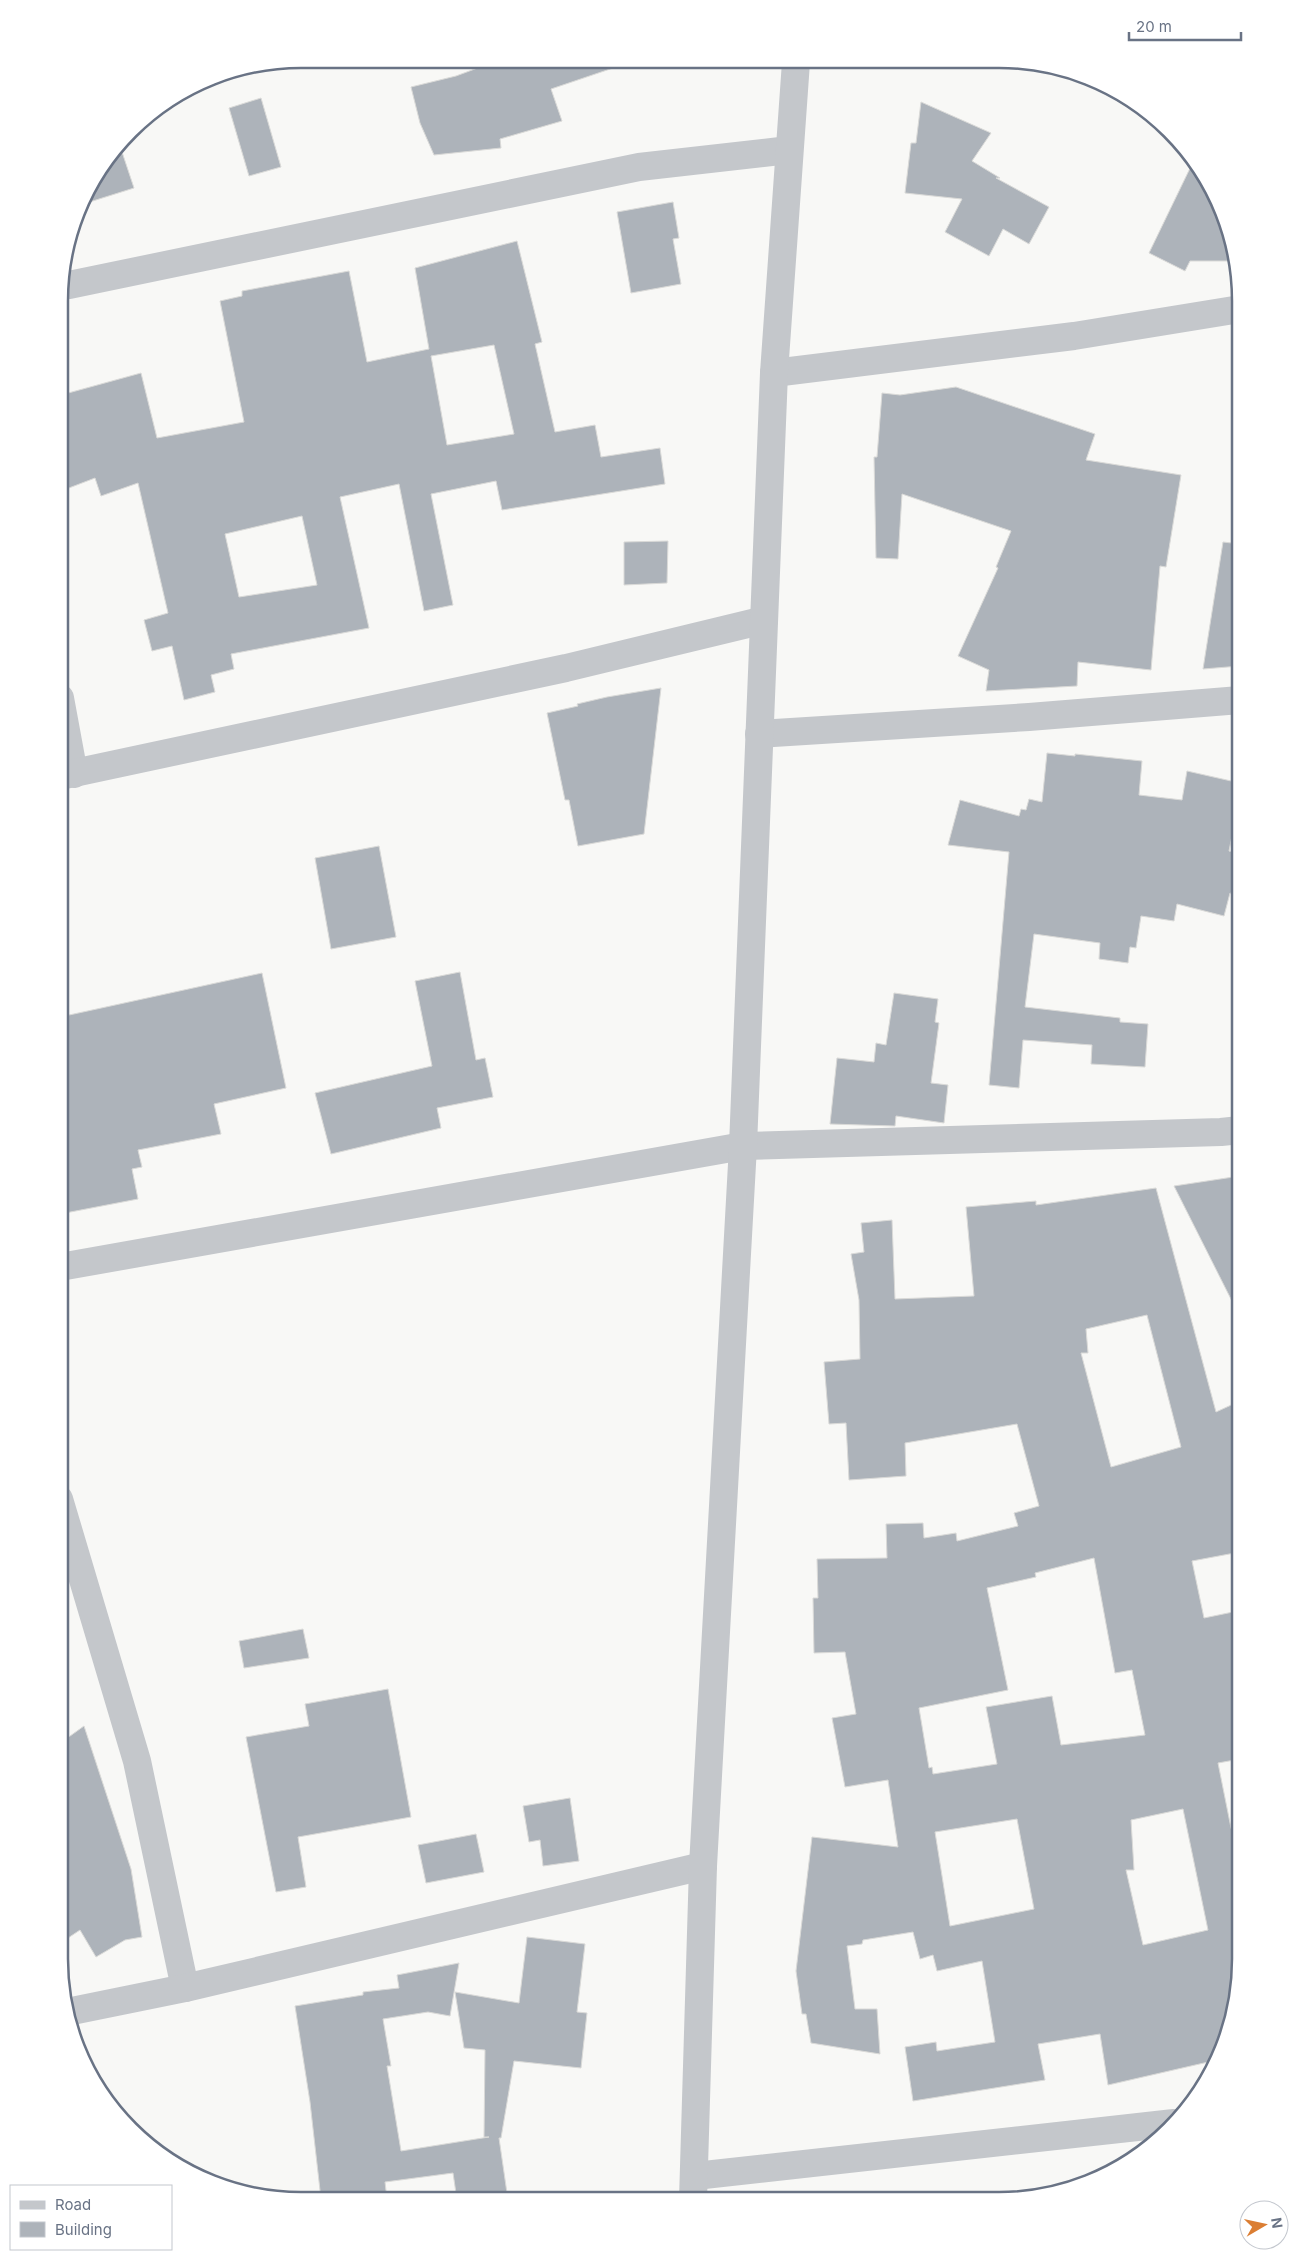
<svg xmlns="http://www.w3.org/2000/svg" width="1299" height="2260" font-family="Inter,sans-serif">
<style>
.building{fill:#adb3ba;stroke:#dadad8;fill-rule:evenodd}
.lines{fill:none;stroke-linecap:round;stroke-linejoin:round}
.minor{stroke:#c4c7cb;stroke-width:28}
.tertiary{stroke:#c4c7cb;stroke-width:28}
.rim{fill:none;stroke:#697385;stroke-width:2.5}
</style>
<rect width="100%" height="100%" fill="#f8f8f6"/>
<!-- building -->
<g class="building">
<path d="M 499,60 L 619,61 L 619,66 L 551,89 L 562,121 L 500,139 L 501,148 L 434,155 L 420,123 L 411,87 L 456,76 Z"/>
<path d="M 261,98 L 281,167 L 249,176 L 229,108 Z"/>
<path d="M 921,102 L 991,133 L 972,161 L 1000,178 L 996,178 L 1049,207 L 1029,244 L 1003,229 L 989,256 L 945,232 L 962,199 L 905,193 L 911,143 L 916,143 Z"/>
<path d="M 120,146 L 134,188 L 80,205 L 84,193 Z"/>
<path d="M 1194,160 L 1199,166 L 1227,222 L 1234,261 L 1190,261 L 1185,271 L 1149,253 Z"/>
<path d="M 673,202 L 679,238 L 673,239 L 681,284 L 631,293 L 617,212 Z"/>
<path d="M 517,241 L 542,342 L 535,344 L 555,432 L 595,425 L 601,457 L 660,448 L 665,484 L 502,510 L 496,481 L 431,494 L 453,605 L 424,611 L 399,484 L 340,497 L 369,628 L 231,654 L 234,669 L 211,675 L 215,692 L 184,700 L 172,646 L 152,651 L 144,620 L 168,613 L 138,483 L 101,496 L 95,478 L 61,491 L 61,395 L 141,373 L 157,438 L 244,422 L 220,301 L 242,296 L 242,291 L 349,271 L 367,362 L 429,349 L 415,268 ZM 494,345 L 514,434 L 447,445 L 431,356 ZM 302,516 L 317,585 L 239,597 L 225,534 Z"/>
<path d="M 956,387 L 1095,434 L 1086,460 L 1181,475 L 1166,567 L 1160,566 L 1151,670 L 1078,662 L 1077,686 L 986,691 L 989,670 L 958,656 L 998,568 L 996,567 L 1011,531 L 902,494 L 898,559 L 876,558 L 874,457 L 877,457 L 882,393 L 900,395 Z"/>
<path d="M 668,541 L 667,583 L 624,585 L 624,542 Z"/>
<path d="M 1223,542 L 1240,544 L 1240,666 L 1203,669 Z"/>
<path d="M 661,688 L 644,834 L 578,846 L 569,800 L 565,800 L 547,713 L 578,706 L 577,704 L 607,697 Z"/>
<path d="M 1047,753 L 1075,756 L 1075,754 L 1142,761 L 1139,795 L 1182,800 L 1187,771 L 1240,783 L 1240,795 L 1229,851 L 1240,854 L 1240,896 L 1230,893 L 1224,916 L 1177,904 L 1174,921 L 1141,916 L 1136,948 L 1130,947 L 1128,963 L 1099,959 L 1100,943 L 1034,934 L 1025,1007 L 1120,1018 L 1120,1022 L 1148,1024 L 1145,1067 L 1091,1064 L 1092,1045 L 1023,1040 L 1019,1088 L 989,1085 L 1009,852 L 948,845 L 960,800 L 1019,816 L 1021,809 L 1026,810 L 1029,799 L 1042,802 Z"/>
<path d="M 379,846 L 396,937 L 331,949 L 315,858 Z"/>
<path d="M 460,972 L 476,1060 L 485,1058 L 493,1097 L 437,1108 L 441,1128 L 331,1154 L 315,1093 L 432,1066 L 415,981 Z"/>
<path d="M 262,973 L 286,1088 L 214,1104 L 221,1134 L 138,1150 L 142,1167 L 132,1169 L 138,1199 L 60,1214 L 60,1017 Z"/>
<path d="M 894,993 L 938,999 L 935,1022 L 939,1023 L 931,1083 L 948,1085 L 944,1123 L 896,1116 L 895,1126 L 830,1124 L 837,1058 L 874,1062 L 876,1043 L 886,1045 Z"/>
<path d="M 1240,1176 L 1240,1317 L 1174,1186 Z"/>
<path d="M 1156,1188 L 1216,1412 L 1240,1401 L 1240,1552 L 1192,1561 L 1204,1618 L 1233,1612 L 1240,1645 L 1240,1759 L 1218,1763 L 1231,1828 L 1235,1840 L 1240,1839 L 1240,1976 L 1222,2052 L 1217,2060 L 1108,2085 L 1100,2034 L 1038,2044 L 1045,2080 L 913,2101 L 905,2047 L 936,2042 L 937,2051 L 995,2042 L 982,1961 L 937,1971 L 933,1955 L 920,1959 L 913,1932 L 863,1940 L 862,1944 L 847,1946 L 855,2009 L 877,2009 L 880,2054 L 811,2043 L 806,2014 L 802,2014 L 796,1971 L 812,1837 L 898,1847 L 888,1780 L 845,1787 L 832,1718 L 856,1714 L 845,1652 L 814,1653 L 813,1598 L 818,1598 L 817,1559 L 887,1558 L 886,1524 L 923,1523 L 924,1538 L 956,1533 L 957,1541 L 1018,1526 L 1014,1513 L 1039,1506 L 1017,1424 L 905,1443 L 906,1476 L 849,1480 L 846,1423 L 829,1424 L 824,1362 L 860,1359 L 859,1300 L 851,1254 L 864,1252 L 861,1223 L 892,1220 L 895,1299 L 974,1296 L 966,1207 L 1036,1201 L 1036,1205 ZM 1147,1315 L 1181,1447 L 1111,1467 L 1081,1353 L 1088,1353 L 1086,1329 ZM 1094,1558 L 1115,1673 L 1132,1670 L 1145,1735 L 1061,1745 L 1052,1696 L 986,1707 L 997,1764 L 933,1774 L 932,1767 L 929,1768 L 919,1708 L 1008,1690 L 987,1588 L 1036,1577 L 1035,1573 ZM 1183,1809 L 1208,1930 L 1143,1945 L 1126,1870 L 1134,1870 L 1131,1820 ZM 1017,1819 L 1034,1909 L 950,1926 L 935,1832 Z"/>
<path d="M 303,1629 L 309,1658 L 244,1668 L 239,1641 Z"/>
<path d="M 388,1689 L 411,1817 L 298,1837 L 306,1887 L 276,1892 L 246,1737 L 309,1726 L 305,1704 Z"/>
<path d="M 84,1726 L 131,1869 L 142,1937 L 125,1940 L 96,1957 L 80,1930 L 59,1944 L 59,1744 Z"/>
<path d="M 570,1798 L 579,1861 L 543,1866 L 540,1840 L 529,1842 L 523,1806 Z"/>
<path d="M 476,1834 L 484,1872 L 426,1883 L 418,1845 Z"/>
<path d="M 527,1937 L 585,1944 L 577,2012 L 587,2013 L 581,2068 L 514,2061 L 501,2138 L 499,2138 L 508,2200 L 457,2200 L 453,2173 L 385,2182 L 387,2199 L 321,2199 L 310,2102 L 295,2006 L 363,1995 L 363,1992 L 399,1988 L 397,1975 L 459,1963 L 450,2016 L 428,2012 L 383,2019 L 391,2066 L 387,2066 L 401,2151 L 489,2137 L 484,2137 L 485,2050 L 464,2048 L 455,1992 L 519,2003 Z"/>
</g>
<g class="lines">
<!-- minor -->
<g class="minor">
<path d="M 61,282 L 69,285 L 639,167 L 789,150"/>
<path d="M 774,373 L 1074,336 L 1240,309"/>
<path d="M 60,698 L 74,774"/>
<path d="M 759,734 L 1029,717 L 1240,700"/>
<path d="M 60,776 L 566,668 L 764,620"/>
<path d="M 60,1267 L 743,1146 L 1221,1132 L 1240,1130"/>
<path d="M 59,1499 L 137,1761 L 185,1988"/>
<path d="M 67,2012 L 185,1988 L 703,1866"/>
<path d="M 695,2176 L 1174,2123"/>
</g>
<!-- tertiary -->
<path class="tertiary" d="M 693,2200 L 703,1866 L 743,1146 L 774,373 L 796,62"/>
</g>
<!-- crop -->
<path d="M0 0H1299V2260H0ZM301 68H999A233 233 0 0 1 1232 301V1959A233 233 0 0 1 999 2192H301A233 233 0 0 1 68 1959V301A233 233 0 0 1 301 68Z" fill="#fff" fill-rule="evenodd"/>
<path class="rim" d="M301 68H999A233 233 0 0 1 1232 301V1959A233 233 0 0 1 999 2192H301A233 233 0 0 1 68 1959V301A233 233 0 0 1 301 68Z"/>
<!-- legend -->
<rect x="10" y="2185" width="162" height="65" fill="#ffffff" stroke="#c3c7ce"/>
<rect x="20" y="2201" width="25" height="8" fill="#c4c7cb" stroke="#c3c7ce"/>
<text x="55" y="2210" font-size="15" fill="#697385">Road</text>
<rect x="20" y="2222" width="25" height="15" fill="#adb3ba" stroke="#c3c7ce"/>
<text x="55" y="2235" font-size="15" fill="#697385">Building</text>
<!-- north arrow -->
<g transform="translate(1264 2225) rotate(81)"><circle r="24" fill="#ffffff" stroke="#c3c7ce"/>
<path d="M0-4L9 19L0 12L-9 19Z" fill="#db7e33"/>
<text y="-8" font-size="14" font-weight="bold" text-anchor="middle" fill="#697385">N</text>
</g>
<!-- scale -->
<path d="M1129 32v8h112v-8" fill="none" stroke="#697385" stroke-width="2.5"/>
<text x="1136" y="32" font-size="15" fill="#697385" stroke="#ffffff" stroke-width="4" paint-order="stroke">20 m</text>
</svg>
